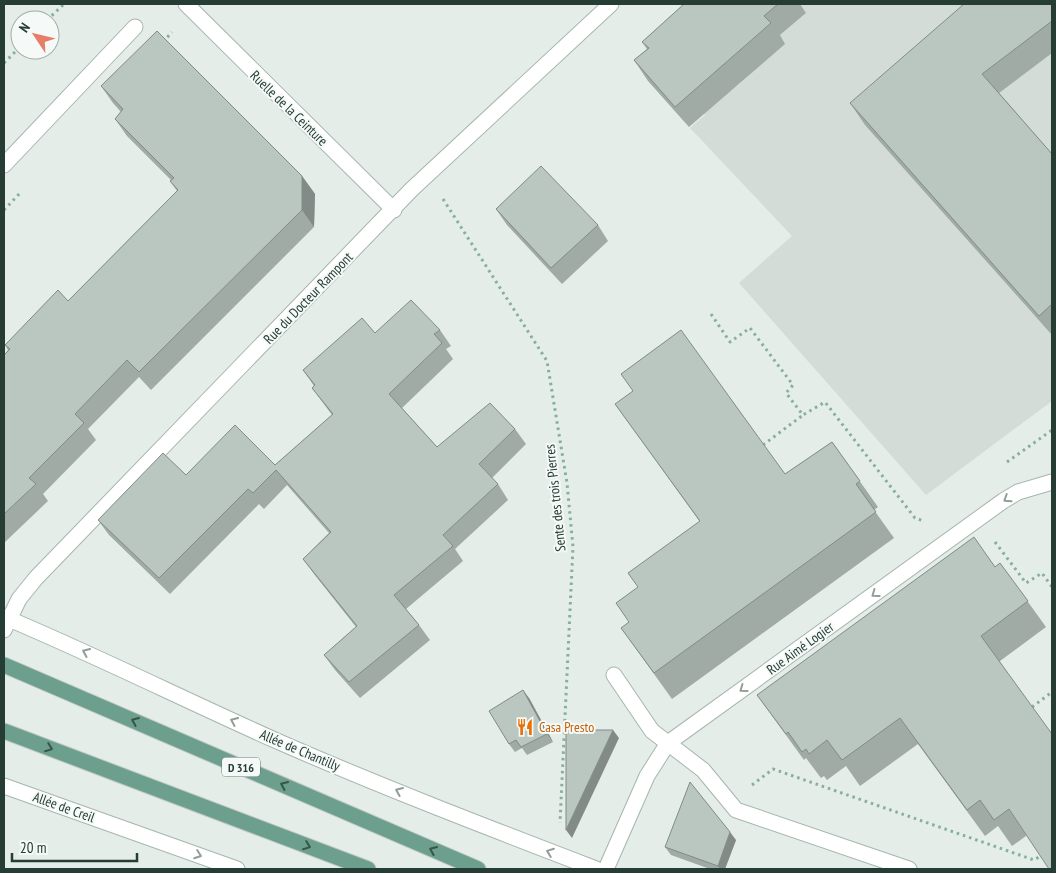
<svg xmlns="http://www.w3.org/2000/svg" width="1056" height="873" font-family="'PT Sans Narrow',sans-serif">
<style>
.built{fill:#d3dcd7}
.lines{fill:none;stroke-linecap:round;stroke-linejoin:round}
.service-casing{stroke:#a7b5af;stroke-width:17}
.minor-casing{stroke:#a7b5af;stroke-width:17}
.primary-casing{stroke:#c2c9c6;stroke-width:17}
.path{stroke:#87ae9f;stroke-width:3;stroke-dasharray:2.5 4;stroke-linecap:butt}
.service{stroke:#fff;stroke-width:15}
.minor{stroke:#fff;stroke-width:15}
.primary{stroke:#6c9f8e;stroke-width:15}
.wall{fill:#a0aba6}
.shaded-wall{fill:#828b87}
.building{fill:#bac7c1;stroke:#828b87}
.oneway{stroke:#929e9a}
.oneway2{stroke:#37564b}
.labels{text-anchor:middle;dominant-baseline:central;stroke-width:4;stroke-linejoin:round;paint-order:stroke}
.shield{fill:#f5f9f7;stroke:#63756f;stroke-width:1}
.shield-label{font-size:12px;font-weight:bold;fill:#253d35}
.street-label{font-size:14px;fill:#253d35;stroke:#f5f9f7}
.food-label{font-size:14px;fill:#c56008;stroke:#f5f9f7;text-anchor:start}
</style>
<rect width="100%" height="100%" fill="#e4ede8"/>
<!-- built -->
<path class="built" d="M 801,4 L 1052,4 L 1052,401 L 926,495 L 739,283 L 792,236 L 690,128 L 705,115 L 699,108 L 724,85 L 731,91 L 745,79 L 779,36 L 806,13 L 800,5 Z"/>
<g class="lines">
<!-- service casing -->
<g class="service-casing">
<g id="service">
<path d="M 4,165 L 135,27"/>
<path d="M 614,675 L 652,731 L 703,770 L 736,810 L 909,869"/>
</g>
</g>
<!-- minor casing -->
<g class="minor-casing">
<g id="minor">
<path d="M 186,4 L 394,210"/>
<path d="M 9,619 C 99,657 187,701 277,741 C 382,787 489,828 596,869"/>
<path d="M 4,630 L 19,599 L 36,578 L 412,189 L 611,4"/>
<path d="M 4,786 L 237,869"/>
<path d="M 606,869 L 647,776 L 668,743 L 1003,501 L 1018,492 L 1052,482"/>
</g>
</g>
<!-- primary casing -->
<g class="primary-casing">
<g id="primary">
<path d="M 4,665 L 478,869"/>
<path d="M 4,731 L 368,869"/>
</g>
</g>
<!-- path -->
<g class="path">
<path d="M 47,20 L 64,4"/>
<path d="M 163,42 L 172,32"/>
<path d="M 4,63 L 20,47"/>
<path d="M 443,199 L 547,361 L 567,483 L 573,547 L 560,823"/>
<path d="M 4,210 L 21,192"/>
<path d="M 711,314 L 730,342 L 750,328 L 793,385 L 786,393 L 803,415 L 825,402 L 915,518 L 924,521"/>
<path d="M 763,445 L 803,415"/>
<path d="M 1007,462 L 1052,430"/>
<path d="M 995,542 L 1026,583 L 1042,573 L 1052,587"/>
<path d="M 1032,707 L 1052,692"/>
<path d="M 752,785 L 773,769 L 1034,860 L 1044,854"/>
</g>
<!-- service -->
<use href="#service" class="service"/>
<!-- minor -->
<use href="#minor" class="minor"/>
<!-- primary -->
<use href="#primary" class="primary"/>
</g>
<!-- wall -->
<g class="wall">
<path d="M 684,4 L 801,4 L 800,4 L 806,13 L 780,35 L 785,44 L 689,127 L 648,81 L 634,60 L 647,49 L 642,42 Z"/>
<path d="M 1052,4 L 1052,53 L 999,93 L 1052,154 L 1052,335 L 865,125 L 850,103 Z"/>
<path d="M 101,86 L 302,176 L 315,194 L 314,227 L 151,390 L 139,377 L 88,429 L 96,440 L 43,494 L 48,501 L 4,543 L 4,355 L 8,350 L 5,345 L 68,301 L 177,191 L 170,181 L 171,180 L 127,136 L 115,119 L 121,112 L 113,103 Z"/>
<path d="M 496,209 L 598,225 L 608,241 L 562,284 L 507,225 Z"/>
<path d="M 440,330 L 451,346 L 446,349 L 453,359 L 402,408 L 437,447 L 515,429 L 526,444 L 492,478 L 498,484 L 508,500 L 455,549 L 463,561 L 406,609 L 419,625 L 430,640 L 360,698 L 335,670 L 324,655 L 356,627 L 314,574 L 303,559 L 329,533 L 287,485 L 264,509 L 259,504 L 170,594 L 109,535 L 98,520 L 186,475 L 275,465 L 332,415 L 312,388 L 314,386 L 303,370 L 375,333 Z"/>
<path d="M 615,404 L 785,474 L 832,442 L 878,507 L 874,510 L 894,538 L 672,699 L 621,628 L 629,622 L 638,587 L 700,522 Z"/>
<path d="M 1000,563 L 1046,627 L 1000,661 L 1026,836 L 1012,846 L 998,826 L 985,836 L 918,744 L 860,786 L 846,766 L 827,780 L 824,776 L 821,778 L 806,758 L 804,760 L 757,695 L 995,567 Z"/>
<path d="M 529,698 L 553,742 L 527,755 L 522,748 L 515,752 L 509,744 Z"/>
<path d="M 736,840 L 725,869 L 710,869 L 671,855 L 665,847 Z"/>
</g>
<!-- shaded-wall -->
<g class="shaded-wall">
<path d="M 302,176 L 315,194 L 314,227 L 302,210 Z"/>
<path d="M 523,690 L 529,698 L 553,742 L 547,734 Z"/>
<path d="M 613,730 L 619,738 L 572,838 L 566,830 Z"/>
<path d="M 730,832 L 736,840 L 725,869 L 720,869 L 718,866 Z"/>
</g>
<!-- building -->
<g class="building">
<path d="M 684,4 L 778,4 L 764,16 L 771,23 L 675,107 L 634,60 L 649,48 L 642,42 Z"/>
<path d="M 964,4 L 1052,4 L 1052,21 L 982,74 L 1052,154 L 1052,304 L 1039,316 L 850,103 Z"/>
<path d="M 157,31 L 302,176 L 302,210 L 139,372 L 127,360 L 75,414 L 84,423 L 29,478 L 36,484 L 4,514 L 4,355 L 10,349 L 5,345 L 58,290 L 68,301 L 178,190 L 170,181 L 174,178 L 115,119 L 123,109 L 101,86 Z"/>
<path d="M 541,166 L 598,225 L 551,268 L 496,209 Z"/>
<path d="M 411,300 L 440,330 L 434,334 L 442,343 L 389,394 L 437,447 L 490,403 L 515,429 L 479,464 L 498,484 L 443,535 L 453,546 L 394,595 L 419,625 L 349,682 L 324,655 L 357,626 L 303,559 L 331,532 L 276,470 L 253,493 L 248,489 L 159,578 L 98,520 L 163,453 L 186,475 L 235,425 L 275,465 L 333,414 L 312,388 L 315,385 L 303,370 L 362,318 L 375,333 Z"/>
<path d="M 681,330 L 785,474 L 832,442 L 860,481 L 856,484 L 876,512 L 654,673 L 621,628 L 629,622 L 616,603 L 638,587 L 628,573 L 700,521 L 615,404 L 633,391 L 621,374 Z"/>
<path d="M 974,537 L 995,567 L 1000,563 L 1028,601 L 981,636 L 1052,734 L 1052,869 L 1049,869 L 1009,809 L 994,820 L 980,800 L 967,810 L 900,718 L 842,760 L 827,740 L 809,754 L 806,749 L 802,752 L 788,732 L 786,734 L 757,695 Z"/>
<path d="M 523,690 L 547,734 L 521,747 L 516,740 L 509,744 L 489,711 Z"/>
<path d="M 566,730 L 613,730 L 566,830 Z"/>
<path d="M 690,782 L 730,832 L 718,866 L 665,847 Z"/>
</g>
<!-- one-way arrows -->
<defs><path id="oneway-chevron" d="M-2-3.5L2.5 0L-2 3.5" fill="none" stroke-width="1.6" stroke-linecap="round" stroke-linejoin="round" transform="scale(1.25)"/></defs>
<g class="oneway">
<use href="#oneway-chevron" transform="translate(1007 499) rotate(147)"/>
<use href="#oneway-chevron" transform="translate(875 594) rotate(144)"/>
<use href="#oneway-chevron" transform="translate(86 652) rotate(-156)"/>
<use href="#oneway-chevron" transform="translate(743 689) rotate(144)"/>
<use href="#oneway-chevron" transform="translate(234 721) rotate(-156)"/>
<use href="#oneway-chevron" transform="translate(399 791) rotate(-157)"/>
<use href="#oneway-chevron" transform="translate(550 852) rotate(-159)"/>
<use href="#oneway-chevron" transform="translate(198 855) rotate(20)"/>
</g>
<g class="oneway2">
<use href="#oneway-chevron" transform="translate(135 721) rotate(-157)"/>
<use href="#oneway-chevron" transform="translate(49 748) rotate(21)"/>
<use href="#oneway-chevron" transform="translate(284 785) rotate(-156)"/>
<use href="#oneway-chevron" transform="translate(307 846) rotate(21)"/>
<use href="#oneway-chevron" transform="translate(433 850) rotate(-157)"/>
</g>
<!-- icons -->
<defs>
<g id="restaurant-bare" transform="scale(1.35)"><path d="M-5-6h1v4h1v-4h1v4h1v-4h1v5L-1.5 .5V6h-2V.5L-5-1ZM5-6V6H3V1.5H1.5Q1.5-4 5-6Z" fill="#e8710a" stroke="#f5f9f7" stroke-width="2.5" paint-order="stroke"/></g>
</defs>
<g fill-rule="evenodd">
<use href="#restaurant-bare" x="525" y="727"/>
</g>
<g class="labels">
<!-- shield labels -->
<rect class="shield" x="222" y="757.5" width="38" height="19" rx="4"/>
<g class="shield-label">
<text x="241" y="767">D 316</text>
</g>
<!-- street labels -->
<g class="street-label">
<text transform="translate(289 108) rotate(44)">Ruelle de la Ceinture</text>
<text transform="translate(308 298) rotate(-46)">Rue du Docteur Rampont</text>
<text transform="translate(555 498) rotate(-96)">Sente des trois Pierres</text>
<text transform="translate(800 648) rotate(-36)">Rue Aimé Logier</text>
<text transform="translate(300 750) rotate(23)">Allée de Chantilly</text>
<text transform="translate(64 807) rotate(20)">Allée de Creil</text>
</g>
<!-- food labels -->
<g class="food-label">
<text x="539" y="727">Casa Presto</text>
</g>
</g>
<!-- border -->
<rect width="1056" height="873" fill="none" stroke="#253d35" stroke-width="10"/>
<!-- north arrow -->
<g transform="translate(35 35) rotate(305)"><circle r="24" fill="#f5f9f7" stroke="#a2aea9"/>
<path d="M0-4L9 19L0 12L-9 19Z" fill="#e77f68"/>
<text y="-8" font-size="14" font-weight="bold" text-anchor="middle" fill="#253d35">N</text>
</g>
<!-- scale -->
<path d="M12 853v8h125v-8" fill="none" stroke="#253d35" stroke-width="2.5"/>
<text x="20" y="853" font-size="15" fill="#253d35" stroke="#f5f9f7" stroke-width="4" paint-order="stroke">20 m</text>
</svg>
